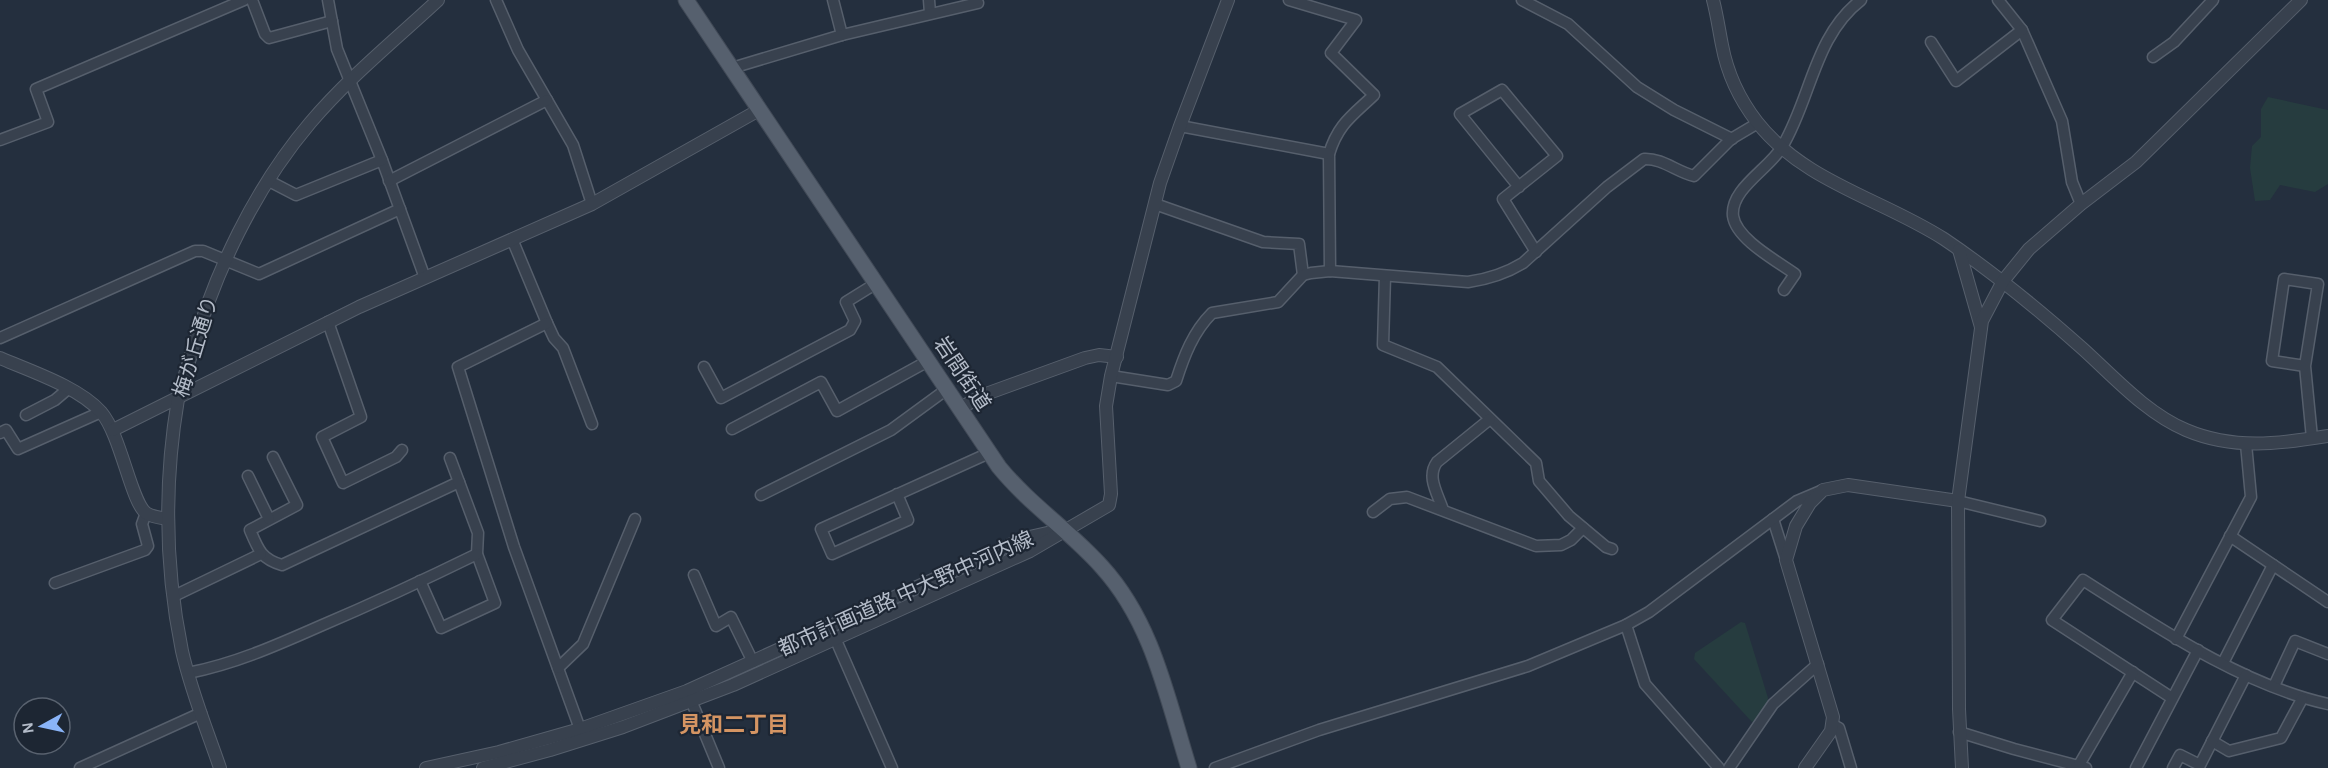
<svg xmlns="http://www.w3.org/2000/svg" width="2328" height="768" font-family="'Alegreya Sans','Noto Sans JP',sans-serif">
<style>
.green{fill:#263c3f}
.lines{fill:none;stroke-linecap:round;stroke-linejoin:round}
.minor-casing{stroke:#565f6c;stroke-width:13}
.tertiary-casing{stroke:#565f6c;stroke-width:14}
.primary-casing{stroke:#414a57;stroke-width:17}
.minor{stroke:#38414e;stroke-width:10}
.tertiary{stroke:#38414e;stroke-width:12}
.primary{stroke:#56606e;stroke-width:15}
.labels{text-anchor:middle;dominant-baseline:central;stroke-width:4.5;stroke-linejoin:round;paint-order:stroke}
.street-label{font-size:21px;fill:#b4bcc9;stroke:#1d2633}
.neighbourhood-label{font-size:22px;font-weight:bold;fill:#d59563;stroke:#1d2633}
</style>
<rect width="100%" height="100%" fill="#242f3e"/>
<!-- green -->
<g class="green">
<path d="M 2268,97 L 2328,110 L 2328,184 L 2315,192 L 2280,185 L 2270,200 L 2255,201 L 2250,168 L 2252,146 L 2261,137 L 2261,109 Z"/>
<path d="M 1741,622 L 1745,623 L 1768,698 L 1767,704 L 1756,721 L 1752,722 L 1694,659 L 1695,653 Z"/>
</g>
<g class="lines">
<!-- minor casing -->
<g class="minor-casing">
<g id="minor">
<path d="M 252,0 L 265,34 L 269,38 L 332,21"/>
<path d="M 328,0 L 337,49 L 382,160 L 425,278"/>
<path d="M 496,0 L 518,50 L 573,145 L 592,204"/>
<path d="M 833,0 L 842,35"/>
<path d="M 929,0 L 930,13"/>
<path d="M 1289,0 L 1356,20 L 1331,53 L 1374,95 C 1352,116 1338,124 1329,154 L 1330,271"/>
<path d="M 1522,0 L 1568,24 L 1637,87 L 1674,110 L 1732,139"/>
<path d="M 1998,0 L 2022,30 L 2062,121 L 2072,182 L 2081,204"/>
<path d="M 1931,42 L 1956,81 L 2022,30"/>
<path d="M 2153,57 L 2174,42 L 2213,0"/>
<path d="M 732,68 L 842,35 L 978,3"/>
<path d="M 1180,126 L 1329,154"/>
<path d="M 0,140 L 48,122 L 36,89 L 244,0"/>
<path d="M 269,181 L 296,195 L 382,160"/>
<path d="M 389,181 L 547,100"/>
<path d="M 1519,187 L 1460,114 L 1502,90 L 1557,156 L 1503,199 L 1536,252"/>
<path d="M 1155,204 L 1263,242 L 1299,244 L 1303,275"/>
<path d="M 512,239 L 547,323 L 554,338 L 563,348 L 592,424"/>
<path d="M 1385,276 L 1383,345 L 1437,367 L 1536,463 L 1539,481 L 1569,516 L 1606,547 L 1612,549"/>
<path d="M 1784,290 L 1795,274 C 1777,261 1736,239 1733,216 C 1730,189 1769,169 1782,147 C 1811,99 1814,36 1861,0"/>
<path d="M 328,322 L 361,417 L 322,437 L 343,483 L 396,457 L 402,450"/>
<path d="M 547,323 L 458,367 L 514,547 L 580,729"/>
<path d="M 0,338 L 195,251 L 203,251 L 259,274 L 400,209"/>
<path d="M 2305,366 L 2272,361 L 2284,279 L 2318,284 L 2305,366 L 2312,438"/>
<path d="M 704,367 L 721,398 L 850,330 L 855,321 L 846,302 L 875,284"/>
<path d="M 1111,376 L 1168,385 L 1176,381 C 1184,356 1193,332 1212,313 L 1278,302 L 1303,275 L 1311,273 L 1330,271 L 1468,282 C 1489,279 1505,274 1523,263 L 1607,187 L 1644,159 C 1662,158 1677,172 1694,176 L 1731,139 L 1758,123"/>
<path d="M 26,415 L 55,400 L 68,389"/>
<path d="M 732,429 L 821,382 L 837,411 L 928,361"/>
<path d="M 0,433 L 6,430 L 18,449 L 101,412"/>
<path d="M 273,457 L 297,505 L 250,530 C 258,549 261,559 282,565 L 459,482"/>
<path d="M 248,476 L 269,519"/>
<path d="M 897,494 L 908,520 L 832,554 L 821,529 L 989,453"/>
<path d="M 761,495 L 891,430 L 947,389"/>
<path d="M 1958,501 L 2040,521"/>
<path d="M 1443,510 C 1438,494 1426,477 1437,462 L 1490,419"/>
<path d="M 1373,512 L 1390,499 L 1407,497 L 1536,546 L 1561,545 L 1571,540 L 1583,528"/>
<path d="M 1773,519 L 1786,560"/>
<path d="M 2230,536 L 2328,602"/>
<path d="M 694,575 L 716,626 L 731,617 L 753,662"/>
<path d="M 420,581 L 441,628 L 495,603 L 477,554 L 478,533 L 450,458"/>
<path d="M 55,583 L 145,550 L 148,546 L 142,524 L 146,513"/>
<path d="M 174,596 L 261,554"/>
<path d="M 1626,625 L 1645,684 L 1719,768"/>
<path d="M 835,638 L 892,768"/>
<path d="M 2176,639 L 2251,497 L 2246,444"/>
<path d="M 2223,663 L 2273,565"/>
<path d="M 558,668 L 583,644 L 635,519"/>
<path d="M 188,673 C 234,664 275,646 318,627 C 372,604 424,580 477,554"/>
<path d="M 2274,686 L 2295,641 L 2328,654"/>
<path d="M 688,693 L 719,768"/>
<path d="M 2172,698 L 2052,620 L 2083,580 C 2157,627 2242,685 2328,704"/>
<path d="M 1833,725 L 1839,728 L 1851,768"/>
<path d="M 1959,732 L 2014,749 L 2086,768"/>
<path d="M 2212,741 L 2229,751 L 2281,738 L 2302,699"/>
<path d="M 2079,765 L 2133,672"/>
<path d="M 80,768 L 201,713"/>
<path d="M 1215,768 L 1319,730 L 1528,666 L 1626,625 L 1649,612 L 1797,501 L 1823,490"/>
<path d="M 1729,768 L 1773,704 L 1818,664"/>
<path d="M 2136,768 L 2198,650"/>
<path d="M 2173,768 L 2180,755 L 2200,765 L 2246,675"/>
</g>
</g>
<!-- tertiary casing -->
<g class="tertiary-casing">
<g id="tertiary">
<path d="M 1713,0 C 1717,15 1719,30 1722,45 C 1727,72 1740,100 1757,122 C 1804,182 1882,199 1944,239 C 1993,272 2038,309 2083,349 C 2114,377 2146,413 2186,430 C 2233,450 2279,444 2328,436"/>
<path d="M 1959,250 L 1981,327"/>
<path d="M 0,358 C 30,371 79,387 101,412 C 121,435 131,502 146,513 C 152,517 161,518 168,519"/>
<path d="M 960,408 L 986,394 L 1085,358 L 1099,355 L 1117,357"/>
<path d="M 113,430 L 359,307 L 592,204 L 759,110"/>
<path d="M 220,768 C 207,730 191,691 182,651 C 165,568 164,482 178,399 C 181,384 187,370 191,355 C 215,272 254,189 310,123 C 348,78 395,40 438,0"/>
<path d="M 426,768 L 499,752 L 580,729 L 687,691 L 1025,538 L 1056,531"/>
<path d="M 483,768 L 550,750 L 623,727 L 733,685 L 1030,551 L 1109,505 L 1111,494 L 1106,406 L 1111,376 L 1160,183 L 1180,126 L 1228,0"/>
<path d="M 1805,768 L 1831,731 L 1833,717 L 1786,560 L 1796,526 L 1810,503 L 1823,490 L 1848,485 L 1958,501"/>
<path d="M 1962,768 L 1959,709 L 1958,501 L 1982,321 L 2003,281 L 2029,249 L 2081,204 L 2136,162 L 2301,0"/>
</g>
</g>
<!-- primary casing -->
<g class="primary-casing">
<path id="primary" d="M 686,0 L 999,467 C 1030,505 1070,531 1102,567 C 1153,623 1167,698 1189,768"/>
</g>
<!-- minor -->
<use href="#minor" class="minor"/>
<!-- tertiary -->
<use href="#tertiary" class="tertiary"/>
<!-- primary -->
<use href="#primary" class="primary"/>
</g>
<g class="labels">
<!-- street labels -->
<g class="street-label">
<text transform="translate(196 347) rotate(-73)">梅が丘通り</text>
<text transform="translate(962 374) rotate(56)">岩間街道</text>
<text transform="translate(906 594) rotate(-24)">都市計画道路 中大野中河内線</text>
</g>
<!-- neighbourhood labels -->
<g class="neighbourhood-label">
<text x="734" y="725">見和二丁目</text>
</g>
</g>
<!-- north arrow -->
<g transform="translate(42 726) rotate(262)"><circle r="28" fill="#1d2633" stroke="#59626f" stroke-width="1.5"/>
<path d="M0-4.5L10 22L0 15L-10 22Z" fill="#8ab4f8"/>
<text y="-9" font-size="16" font-weight="bold" text-anchor="middle" fill="#b4bcc9">N</text>
</g>
</svg>
